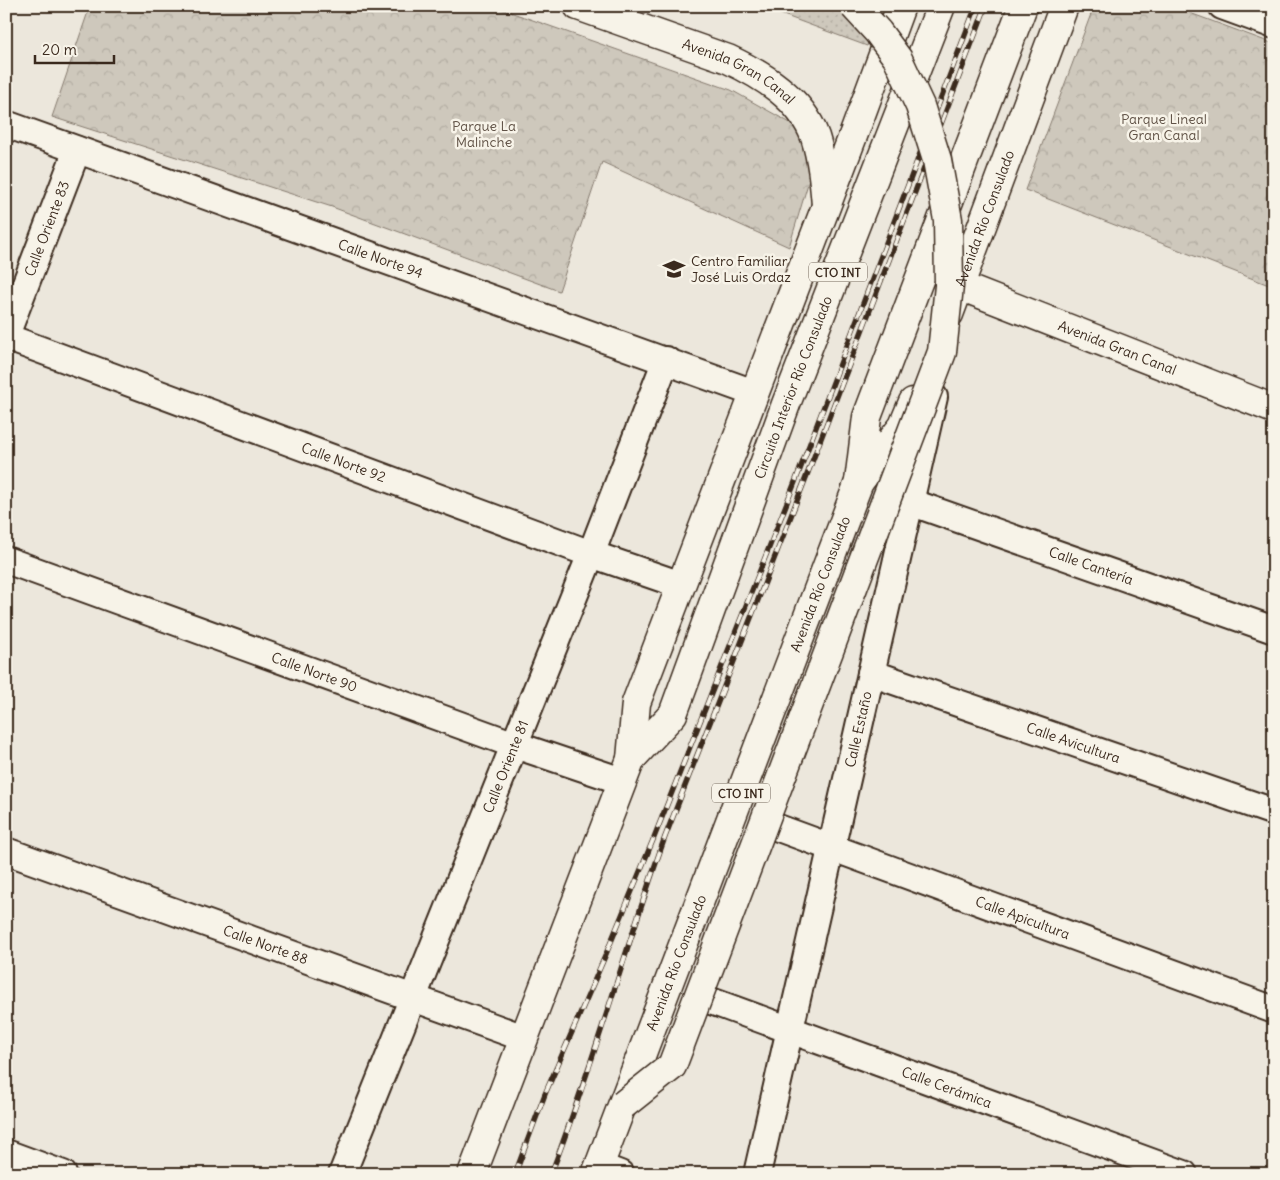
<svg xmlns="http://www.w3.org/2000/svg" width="1280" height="1180" font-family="Delius,sans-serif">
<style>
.park{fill:url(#park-crowns);stroke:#84796d}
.garden{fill:url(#garden-dots);stroke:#84796d}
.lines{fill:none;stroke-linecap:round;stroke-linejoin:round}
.minor-casing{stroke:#3b2a1e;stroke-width:30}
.tertiary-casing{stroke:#3b2a1e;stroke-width:31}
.secondary-casing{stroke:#3b2a1e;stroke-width:31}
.primary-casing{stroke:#3b2a1e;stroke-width:31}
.motorway-casing{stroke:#3b2a1e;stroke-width:31}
.minor{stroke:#f7f3e8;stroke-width:26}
.tertiary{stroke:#f7f3e8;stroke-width:28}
.secondary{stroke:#f7f3e8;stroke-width:28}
.primary{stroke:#f7f3e8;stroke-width:28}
.motorway{stroke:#f7f3e8;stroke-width:28}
.rail-casing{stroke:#3b2a1e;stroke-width:5.5}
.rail{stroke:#f7f3e8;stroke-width:4;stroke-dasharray:11;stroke-linecap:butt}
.motorway-bridge-casing{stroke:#3b2a1e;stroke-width:31;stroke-linecap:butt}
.motorway-bridge{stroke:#f7f3e8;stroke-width:28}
.labels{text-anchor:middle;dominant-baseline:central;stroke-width:5;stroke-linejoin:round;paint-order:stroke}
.shield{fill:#f7f3e8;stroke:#73665b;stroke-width:1}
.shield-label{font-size:12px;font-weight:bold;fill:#3b2a1e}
.street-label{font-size:14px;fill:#3b2a1e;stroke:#f7f3e8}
.park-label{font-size:14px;fill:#605246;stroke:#f7f3e8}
.poi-label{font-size:14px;fill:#3b2a1e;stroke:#f7f3e8;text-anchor:start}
</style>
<defs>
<pattern id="park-crowns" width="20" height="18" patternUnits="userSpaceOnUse" patternTransform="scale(1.25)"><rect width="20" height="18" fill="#cec8bc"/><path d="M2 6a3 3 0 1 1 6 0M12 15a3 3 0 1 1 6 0" fill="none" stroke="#b2aca1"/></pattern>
<pattern id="garden-dots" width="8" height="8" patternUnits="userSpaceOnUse" patternTransform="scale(1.25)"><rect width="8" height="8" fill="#cec8bc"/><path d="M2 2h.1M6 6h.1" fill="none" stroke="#b2aca1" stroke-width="1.8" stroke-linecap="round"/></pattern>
</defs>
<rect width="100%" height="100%" fill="#ece7dc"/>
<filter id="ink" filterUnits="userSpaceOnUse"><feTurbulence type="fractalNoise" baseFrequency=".02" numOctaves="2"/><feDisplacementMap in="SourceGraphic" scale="10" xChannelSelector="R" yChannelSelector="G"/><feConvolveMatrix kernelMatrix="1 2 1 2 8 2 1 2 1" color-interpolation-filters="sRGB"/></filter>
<g filter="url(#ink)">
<!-- park -->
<g class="park">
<path d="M 90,6 L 493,6 L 731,90 L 821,140 L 789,247 L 602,162 L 559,291 L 332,207 L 52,117 Z"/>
<path d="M 1094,6 L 1171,6 L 1274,44 L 1274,287 L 1025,190 Z"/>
</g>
<!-- garden -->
<path class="garden" d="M 759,6 L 881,6 L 867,46 Z"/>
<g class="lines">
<!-- minor casing -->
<g class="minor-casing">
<g id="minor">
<path d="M 1222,6 L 1274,25"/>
<path id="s1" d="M 6,124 L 754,393"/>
<path id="s2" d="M 6,335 L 77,150"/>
<path id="s3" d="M 6,337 L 591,554 L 681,585"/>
<path id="s4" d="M 910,502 L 1274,630"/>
<path id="s5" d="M 6,560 L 515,745 L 622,781"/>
<path id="s6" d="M 871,673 L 1274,812"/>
<path id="s7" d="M 773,826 L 1274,1010"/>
<path id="s8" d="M 6,851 L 524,1038"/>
<path id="s9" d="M 711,1001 L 1184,1174"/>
<path d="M 6,1153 L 63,1174"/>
<path d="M 599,1166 L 620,1174"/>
<path id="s10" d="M 342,1174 L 591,554 L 666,360"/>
<path id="s11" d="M 757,1174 L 934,397"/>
</g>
</g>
<!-- tertiary casing -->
<g class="tertiary-casing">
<g id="tertiary">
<path id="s12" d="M 960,286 L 1274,409"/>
</g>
</g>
<!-- secondary casing -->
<g class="secondary-casing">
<g id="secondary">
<path id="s13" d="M 949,314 L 1064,6"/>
<path d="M 859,482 L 903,426 L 913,402"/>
<path d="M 631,759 L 636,703 L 856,128 L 901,6"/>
</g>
</g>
<!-- primary casing -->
<g class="primary-casing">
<g id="primary">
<path id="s14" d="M 578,6 L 728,59 C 762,75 801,98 815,137 C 822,159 824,182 826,205"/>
</g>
</g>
<!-- motorway casing -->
<g class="motorway-casing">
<g id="motorway">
<path id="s15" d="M 472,1174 L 631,759 L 673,714 L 786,404 L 941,6"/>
<path id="s16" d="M 596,1174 L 859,482 L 867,417 L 1023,6"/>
</g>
</g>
<!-- minor -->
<use href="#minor" class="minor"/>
<!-- tertiary -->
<use href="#tertiary" class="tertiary"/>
<!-- secondary -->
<use href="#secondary" class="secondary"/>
<!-- primary -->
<use href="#primary" class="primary"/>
<!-- motorway -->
<use href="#motorway" class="motorway"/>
<!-- rail casing -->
<g class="rail-casing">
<g id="rail">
<path d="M 515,1174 L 545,1094 L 606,954 L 653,840 L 799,472 L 976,6"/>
<path d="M 551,1174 C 594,1063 625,949 665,837 L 807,475 L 986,6"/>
</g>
</g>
<!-- rail -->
<use href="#rail" class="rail"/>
<!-- motorway-bridge casing -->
<g class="motorway-bridge-casing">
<path id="motorway-bridge" d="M 623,1105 L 672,1066 L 942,352 L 949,286 L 948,220 L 937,160 L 920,106 L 898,59 L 878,32 L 854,6"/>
</g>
<!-- motorway-bridge -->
<use href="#motorway-bridge" class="motorway-bridge"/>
</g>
</g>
<!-- icons -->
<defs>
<g id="school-bare" transform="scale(1.725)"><path d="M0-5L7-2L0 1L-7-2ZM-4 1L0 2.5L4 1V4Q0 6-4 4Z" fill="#3b2a1e" stroke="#f7f3e8" stroke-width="2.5" paint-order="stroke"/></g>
</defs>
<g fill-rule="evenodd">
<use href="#school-bare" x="674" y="269"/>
</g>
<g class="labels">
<!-- shield labels -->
<g class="shield">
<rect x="809" y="262.5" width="58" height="19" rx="4"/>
<rect x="712" y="783.5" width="58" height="19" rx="4"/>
</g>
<g class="shield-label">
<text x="838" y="272">CTO INT</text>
<text x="741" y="793">CTO INT</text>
</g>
<!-- street labels -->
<g class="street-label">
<text stroke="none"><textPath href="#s14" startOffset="174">Avenida Gran Canal</textPath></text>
<text stroke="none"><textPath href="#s13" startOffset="102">Avenida Río Consulado</textPath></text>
<text stroke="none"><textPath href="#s2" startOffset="114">Calle Oriente 83</textPath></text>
<text stroke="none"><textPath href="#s1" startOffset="398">Calle Norte 94</textPath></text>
<text stroke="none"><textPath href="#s12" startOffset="169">Avenida Gran Canal</textPath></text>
<text stroke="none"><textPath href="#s15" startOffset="854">Circuito Interior Río Consulado</textPath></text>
<text stroke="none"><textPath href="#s3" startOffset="360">Calle Norte 92</textPath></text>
<text stroke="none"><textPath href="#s4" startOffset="192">Calle Cantería</textPath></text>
<text stroke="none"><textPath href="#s16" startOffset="631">Avenida Río Consulado</textPath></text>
<text stroke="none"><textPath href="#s5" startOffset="328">Calle Norte 90</textPath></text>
<text stroke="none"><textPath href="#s11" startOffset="456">Calle Estaño</textPath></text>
<text stroke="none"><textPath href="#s6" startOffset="214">Calle Avicultura</textPath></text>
<text stroke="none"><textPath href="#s10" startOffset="439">Calle Oriente 81</textPath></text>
<text stroke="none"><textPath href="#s7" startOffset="266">Calle Apicultura</textPath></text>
<text stroke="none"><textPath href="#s8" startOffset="276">Calle Norte 88</textPath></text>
<text stroke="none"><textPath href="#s16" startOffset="226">Avenida Río Consulado</textPath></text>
<text stroke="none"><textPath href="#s9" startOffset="251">Calle Cerámica</textPath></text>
</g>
<!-- park labels -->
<g class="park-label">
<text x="1164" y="119">Parque Lineal<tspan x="1164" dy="16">Gran Canal</tspan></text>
<text x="484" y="126">Parque La<tspan x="484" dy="16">Malinche</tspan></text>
</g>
<!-- poi labels -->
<g class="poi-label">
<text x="691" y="261">Centro Familiar<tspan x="691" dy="16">José Luis Ordaz</tspan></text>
</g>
</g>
<!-- margin -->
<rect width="1280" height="1180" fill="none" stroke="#f7f3e8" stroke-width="25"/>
<rect x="12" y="12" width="1255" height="1155" fill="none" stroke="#3b2a1e" stroke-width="2" filter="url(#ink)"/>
<!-- scale -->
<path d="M35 55v8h79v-8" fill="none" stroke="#3b2a1e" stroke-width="2.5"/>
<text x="42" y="55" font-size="15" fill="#3b2a1e" stroke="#f7f3e8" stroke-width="4" paint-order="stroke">20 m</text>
</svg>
